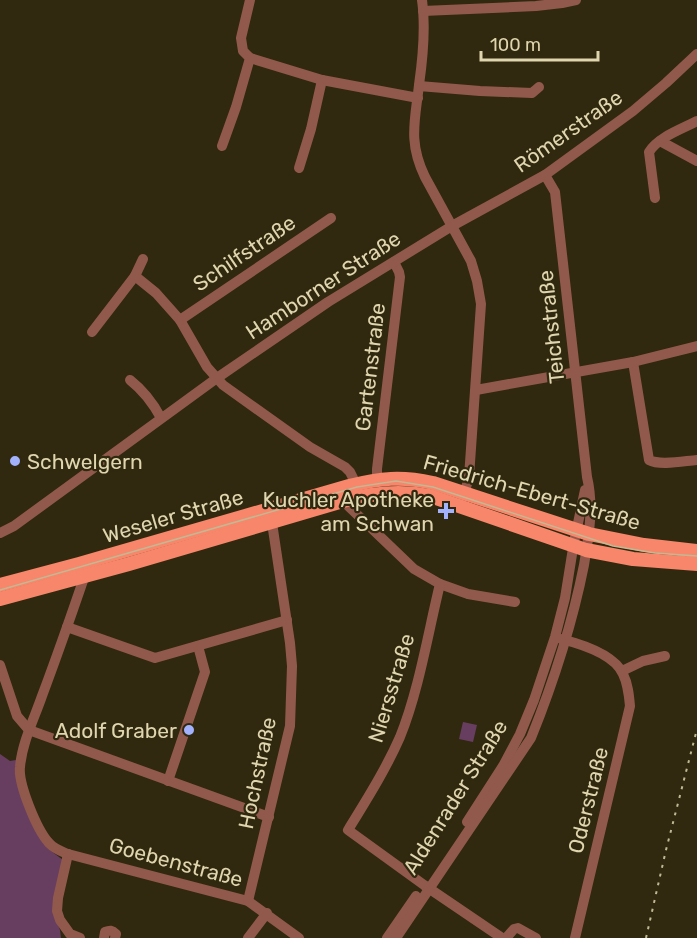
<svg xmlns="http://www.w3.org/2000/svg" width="697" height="938" font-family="Rubik,sans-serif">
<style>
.park{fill:#683e60}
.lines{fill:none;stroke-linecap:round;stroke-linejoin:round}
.minor{stroke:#91594c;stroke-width:10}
.major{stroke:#f7866a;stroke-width:14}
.tram{stroke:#c2b994;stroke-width:1.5}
.rail{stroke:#c2b994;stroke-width:2;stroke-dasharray:3 6;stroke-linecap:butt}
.poi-dot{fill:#a3b2fd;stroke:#30290f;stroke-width:2}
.labels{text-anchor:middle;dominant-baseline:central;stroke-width:4.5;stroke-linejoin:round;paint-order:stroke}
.street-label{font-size:21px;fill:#dfd5ae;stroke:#30290f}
.poi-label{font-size:21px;fill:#dfd5ae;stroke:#30290f;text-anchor:end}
</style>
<rect width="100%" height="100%" fill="#30290f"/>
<!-- park -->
<g class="park">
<path d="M 463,722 L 477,725 L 473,742 L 459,739 Z"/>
<path d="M 0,754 L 10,761 L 16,760 L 47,848 L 63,860 L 57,922 L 60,930 L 61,938 L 0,938 Z"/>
</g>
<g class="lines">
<!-- minor -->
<g class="minor">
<path d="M 422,0 C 426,28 423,57 419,85 C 415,121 408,142 425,177 L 471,261 L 477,281 L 481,304 L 469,477 L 463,498"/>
<path d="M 423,11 L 536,6 L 562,3 L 576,0"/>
<path d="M 250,58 L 322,80 L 418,98"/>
<path d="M 419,86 L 480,91 L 532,93 L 539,87"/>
<path d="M 660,141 L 697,161"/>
<path d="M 222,146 L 236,107 L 250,58 L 243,51 L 241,38 L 250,0"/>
<path d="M 299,168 L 311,129 L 322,80"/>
<path d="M 655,198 L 649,152 C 658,137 682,129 697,121"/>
<path d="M 135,276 L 156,293 L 180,320 L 207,367 L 223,385 L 310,447 L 345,467 L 350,472 L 356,484"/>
<path d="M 180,320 L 331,218"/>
<path d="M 92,332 L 135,276 L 143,259"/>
<path d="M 633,362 L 649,460 C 660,466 684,461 697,460"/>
<path d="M 130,380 C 144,391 153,403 161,418"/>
<path d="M 476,390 L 633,362 L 697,346"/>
<path d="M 377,479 L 377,469 L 400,277 L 399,272 L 394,262"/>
<path d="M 341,495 L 343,501 L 414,569 L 440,584 L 468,594 L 515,602"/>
<path d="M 0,533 L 14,526 L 217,378 L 328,302 L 452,226 L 545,175 L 633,111 L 666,83 L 697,54"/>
<path d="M 85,575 C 71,616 57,656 42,696 C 34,719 22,743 20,767 C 18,784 37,830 49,843 C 54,849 61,851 68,854 L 248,901 L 299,938"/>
<path d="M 440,584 C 428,633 419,690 400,737 C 386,769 367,799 348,830 L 424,885 L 502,938"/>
<path d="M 67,627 L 155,658 L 287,620"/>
<path d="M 561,639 C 581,644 614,654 623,674 C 628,684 629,695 630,706 L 575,938"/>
<path d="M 0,665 L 17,716 L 29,730 L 269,817"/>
<path d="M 622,671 L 643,661 L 665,656"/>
<path d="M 168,781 L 205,672 L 198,646"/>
<path d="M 467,822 L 503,766 L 520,734 L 534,700 L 555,637 L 565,598 L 574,542 L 585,490"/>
<path d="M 68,854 L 58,898 L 57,911 L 60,920 L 70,934 L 80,938"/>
<path d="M 248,901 L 290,726 L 292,666 L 290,643 L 271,516"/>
<path d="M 104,938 L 105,932 C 110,930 112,930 116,934 L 115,938"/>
<path d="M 248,938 L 267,913"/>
<path d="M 387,938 L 416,896"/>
<path d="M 396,938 L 531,738 C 554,681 572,625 584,565 C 589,536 594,506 587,477 L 555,192 L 545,175"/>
<path d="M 506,938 L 514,929 L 518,928 L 536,938"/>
</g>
<!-- major -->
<g class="major">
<path d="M 0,585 L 79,564 L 349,486 C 381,478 401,476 433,483 L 589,534 L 644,545 L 697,551"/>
<path d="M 0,599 L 129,564 L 343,501 C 372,493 399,490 430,496 L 586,550 L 633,559 L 697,564"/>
</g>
<!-- tram -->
<path class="tram" d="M 0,590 L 357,487 L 396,481 L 433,487 L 613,546 L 655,553 L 697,556"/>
<!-- rail -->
<path class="rail" d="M 646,938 L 666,850 L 697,729"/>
</g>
<!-- markers -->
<g class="poi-dot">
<circle cx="15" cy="461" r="6"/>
<path d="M443 502h6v6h6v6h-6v6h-6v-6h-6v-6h6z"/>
<circle cx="189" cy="730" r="6"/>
</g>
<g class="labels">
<!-- street labels -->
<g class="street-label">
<text transform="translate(568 131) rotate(-35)">Römerstraße</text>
<text transform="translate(244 253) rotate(-34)">Schilfstraße</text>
<text transform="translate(323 285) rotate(-33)">Hamborner Straße</text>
<text transform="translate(551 327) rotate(-96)">Teichstraße</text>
<text transform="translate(370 367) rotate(-83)">Gartenstraße</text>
<text transform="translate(532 492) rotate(16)">Friedrich-Ebert-Straße</text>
<text transform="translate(173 516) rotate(-16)">Weseler Straße</text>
<text transform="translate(391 688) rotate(-73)">Niersstraße</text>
<text transform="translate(257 773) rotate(-78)">Hochstraße</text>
<text transform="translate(455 797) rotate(-58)">Aldenrader Straße</text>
<text transform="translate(588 800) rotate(-76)">Oderstraße</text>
<text transform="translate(176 862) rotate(15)">Goebenstraße</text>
</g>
<!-- poi labels -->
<g class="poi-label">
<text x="27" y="461" text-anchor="start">Schwelgern</text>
<text x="434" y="499">Kuchler Apotheke<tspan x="434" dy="24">am Schwan</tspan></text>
<text x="177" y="730">Adolf Graber</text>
</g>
</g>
<!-- scale -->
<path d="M481 51v9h117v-9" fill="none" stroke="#dfd5ae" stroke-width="3"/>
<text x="490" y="51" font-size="18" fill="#dfd5ae" stroke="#30290f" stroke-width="4.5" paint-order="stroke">100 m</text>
</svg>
